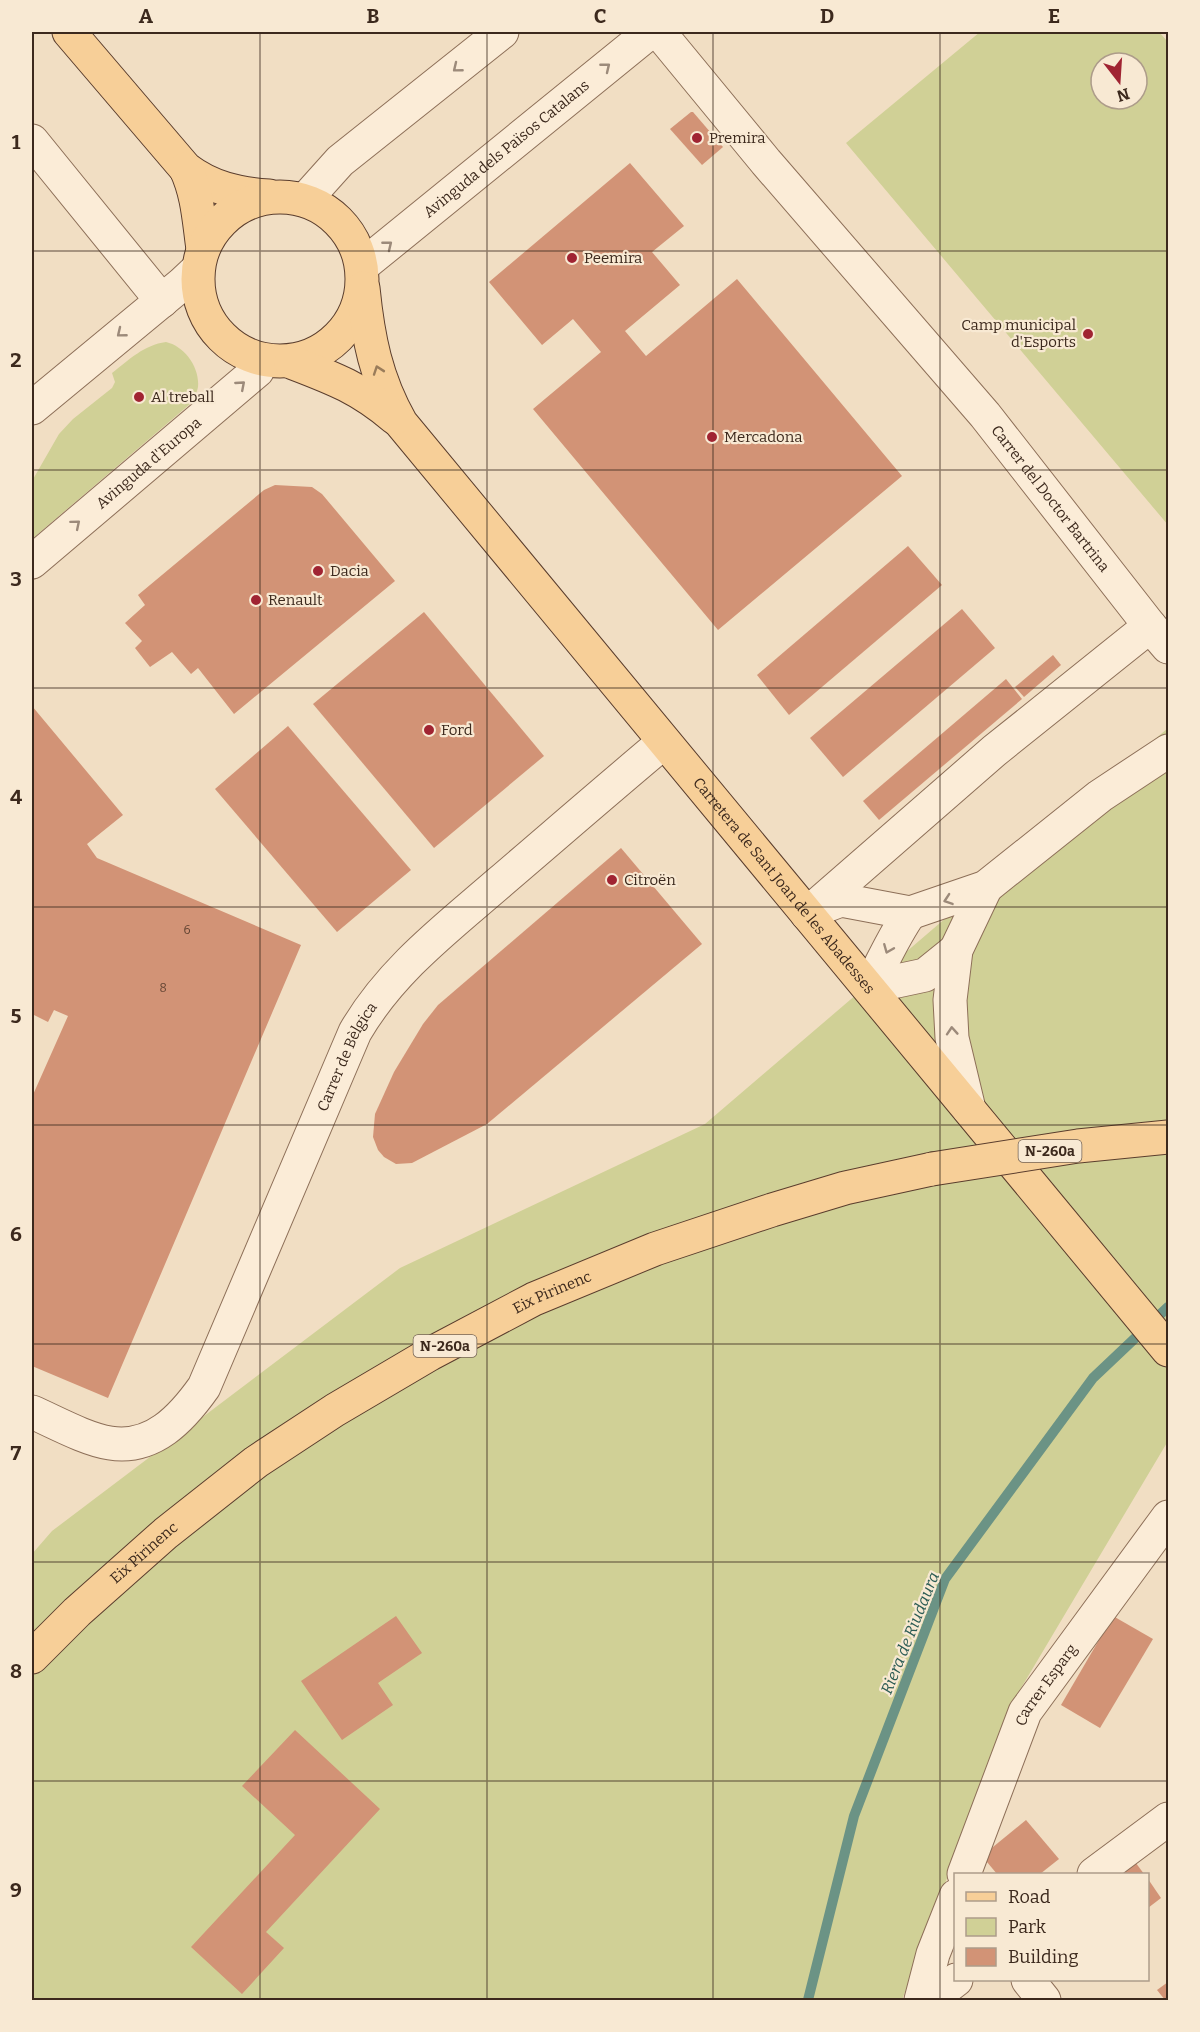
<svg xmlns="http://www.w3.org/2000/svg" width="1200" height="2032" font-family="Bitter,serif">
<style>
.green{fill:#d0d096;fill-rule:evenodd}
.lines{fill:none;stroke-linecap:round;stroke-linejoin:round}
.stream{stroke:#6b9385;stroke-width:10}
.building{fill:#d29376}
.minor-casing{stroke:#8d6f58;stroke-width:35}
.major-casing{stroke:#5a3d2d;stroke-width:35}
.minor{stroke:#fbecd7;stroke-width:33}
.major{stroke:#f7cf98;stroke-width:33}
.major-bridge-casing{stroke:#5a3d2d;stroke-width:35;stroke-linecap:butt}
.major-bridge{stroke:#f7cf98;stroke-width:33}
.oneway{stroke:#9c8a7a}
.oneway2{stroke:#9a7c5a}
.grid{fill:none;stroke:#3c291d;stroke-width:1.5;stroke-opacity:0.55}
.poi-dot{fill:#a02432;stroke:#f8e9d3;stroke-width:2}
.labels{text-anchor:middle;dominant-baseline:central;stroke-width:4.5;stroke-linejoin:round;paint-order:stroke}
.number-label{font-size:12px;fill:#624433}
.shield{fill:#f8e9d3;stroke:#746354;stroke-width:1.5}
.shield-label{font-size:14px;font-weight:bold;fill:#3c291d}
.poi-label{font-size:15px;fill:#3c291d;stroke:#f8e9d3;text-anchor:start}
.street-label{font-size:15px;fill:#3c291d;stroke:#f8e9d3}
.water-label{font-size:16px;font-style:italic;fill:#2c5c54;stroke:#f8e9d3}
.neatline{fill:none;stroke:#3c291d;stroke-width:2}
.grid-label{font-size:20px;text-anchor:middle;font-weight:bold;fill:#3c291d}
</style>
<rect width="100%" height="100%" fill="#f1dec3"/>
<!-- green -->
<g class="green">
<path d="M 980,32 L 1159,32 L 1168,42 L 1168,525 L 846,143 ZM 1101,63 L 1137,63 L 1137,99 L 1101,99 Z"/>
<path d="M 166,342 C 184,346 200,367 198,387 C 197,393 193,399 190,404 L 32,539 L 32,481 L 59,434 L 73,419 L 112,388 L 115,382 L 112,373 C 130,359 144,345 166,342 Z"/>
<path d="M 1168,728 L 1168,1441 L 1011,1705 L 902,2000 L 32,2000 L 32,1554 L 52,1531 L 400,1268 L 705,1124 Z"/>
</g>
<g class="lines">
<!-- stream -->
<path class="stream" d="M 808,2000 L 854,1816 L 945,1579 L 1093,1378 L 1168,1307"/>
</g>
<!-- building -->
<g class="building">
<path d="M 691,112 L 693,112 L 723,147 L 702,165 L 670,129 Z"/>
<path d="M 630,163 L 684,226 L 652,252 L 680,285 L 625,331 L 646,356 L 737,279 L 902,476 L 718,630 L 533,409 L 601,352 L 573,319 L 542,345 L 489,282 Z"/>
<path d="M 275,485 L 312,487 L 322,494 L 395,581 L 234,714 L 198,668 L 191,674 L 172,652 L 150,667 L 135,648 L 142,641 L 125,623 L 145,605 L 138,595 L 264,490 Z"/>
<path d="M 908,546 L 942,585 L 789,715 L 757,675 Z"/>
<path d="M 962,609 L 995,648 L 843,777 L 810,738 Z"/>
<path d="M 424,612 L 544,756 L 434,848 L 313,704 Z"/>
<path d="M 1053,655 L 1061,665 L 1024,697 L 1015,687 Z"/>
<path d="M 1006,679 L 1022,699 L 879,820 L 863,801 Z"/>
<path d="M 32,706 L 123,815 L 87,844 L 97,858 L 301,945 L 108,1398 L 32,1366 L 32,1097 L 68,1016 L 54,1010 L 48,1022 L 32,1014 Z"/>
<path d="M 288,726 L 411,870 L 337,932 L 215,789 Z"/>
<path d="M 621,848 L 702,944 L 487,1124 L 412,1163 L 396,1164 L 384,1157 L 378,1150 L 373,1137 L 375,1114 L 394,1072 L 423,1024 L 438,1005 Z"/>
<path d="M 396,1616 L 422,1653 L 378,1683 L 393,1705 L 342,1740 L 301,1681 Z"/>
<path d="M 1113,1616 L 1153,1639 L 1100,1728 L 1061,1705 Z"/>
<path d="M 295,1730 L 380,1809 L 266,1932 L 284,1948 L 242,1994 L 191,1947 L 295,1835 L 242,1786 Z"/>
<path d="M 1026,1820 L 1059,1859 L 1040,1874 L 997,1874 L 982,1856 Z"/>
<path d="M 1133,1859 L 1144,1874 L 1112,1874 Z"/>
<path d="M 1148,1879 L 1161,1898 L 1148,1908 Z"/>
<path d="M 1168,1982 L 1168,2000 L 1165,2000 L 1157,1990 Z"/>
</g>
<g class="lines">
<!-- minor casing -->
<g class="minor-casing">
<g id="minor">
<path id="s1" d="M 659,32 L 766,162 L 985,415 L 1150,626 L 994,751 L 807,914"/>
<path d="M 32,141 L 162,301"/>
<path d="M 305,200 L 340,161 L 502,32"/>
<path id="s2" d="M 362,266 L 650,32"/>
<path d="M 32,408 L 182,284 L 198,269"/>
<path id="s3" d="M 32,562 L 244,382 L 257,371 L 263,360"/>
<path d="M 1150,626 L 1168,647"/>
<path d="M 812,911 L 841,900 L 910,913 L 986,887 L 1100,796 L 1168,751"/>
<path d="M 869,987 L 925,975 L 956,950"/>
<path d="M 869,987 C 883,962 893,937 910,913"/>
<path d="M 969,1109 L 952,1038 L 950,1000 L 956,950 L 986,887"/>
<path id="s4" d="M 32,1412 C 55,1422 85,1439 110,1443 C 153,1450 182,1418 204,1387 L 355,1032 C 391,970 447,928 500,882 C 555,835 609,788 664,742"/>
<path id="s5" d="M 964,1874 L 1025,1712 L 1168,1517"/>
<path d="M 1094,1874 L 1168,1819"/>
<path d="M 1028,1980 L 1044,2000"/>
<path d="M 921,2000 L 933,1954 L 956,1896"/>
<path d="M 930,2000 L 956,1980"/>
</g>
</g>
<!-- major casing -->
<g class="major-casing">
<g id="major">
<path d="M 69,32 L 186,169 C 211,188 238,194 269,196"/>
<path d="M 186,169 C 198,195 199,221 203,249"/>
<circle cx="280" cy="279" r="82"/>
<path id="s6" d="M 363,288 C 368,338 376,379 401,423 L 1168,1350"/>
<path d="M 291,362 C 333,378 360,388 395,418"/>
<path id="s7" d="M 32,1657 L 77,1612 L 166,1533 L 256,1462 L 335,1410 L 430,1354 L 534,1299 L 655,1249 L 772,1210 L 845,1188 L 932,1169"/>
</g>
</g>
<!-- minor -->
<use href="#minor" class="minor"/>
<!-- major -->
<use href="#major" class="major"/>
<!-- major-bridge casing -->
<g class="major-bridge-casing">
<path id="major-bridge" d="M 932,1169 L 1078,1146 L 1168,1137"/>
</g>
<!-- major-bridge -->
<use href="#major-bridge" class="major-bridge"/>
</g>
<!-- one-way arrows -->
<defs><path id="oneway-chevron" d="M-2-3.5L2.5 0L-2 3.5" fill="none" stroke-width="1.6" stroke-linecap="round" stroke-linejoin="round" transform="scale(1.5)"/></defs>
<g class="oneway">
<use href="#oneway-chevron" transform="translate(606 67) rotate(-39)"/>
<use href="#oneway-chevron" transform="translate(457 68) rotate(141)"/>
<use href="#oneway-chevron" transform="translate(388 245) rotate(-39)"/>
<use href="#oneway-chevron" transform="translate(121 333) rotate(141)"/>
<use href="#oneway-chevron" transform="translate(241 385) rotate(-41)"/>
<use href="#oneway-chevron" transform="translate(76 524) rotate(-40)"/>
<use href="#oneway-chevron" transform="translate(948 900) rotate(161)"/>
<use href="#oneway-chevron" transform="translate(888 949) rotate(112)"/>
<use href="#oneway-chevron" transform="translate(952 1031) rotate(-94)"/>
</g>
<use class="oneway2" href="#oneway-chevron" transform="translate(378 370) rotate(-109)"/>
<!-- grid -->
<path class="grid" d="M 260,32 L 260,2000M 487,32 L 487,2000M 713,32 L 713,2000M 940,32 L 940,2000M 32,251 L 1168,251M 32,470 L 1168,470M 32,688 L 1168,688M 32,907 L 1168,907M 32,1125 L 1168,1125M 32,1344 L 1168,1344M 32,1562 L 1168,1562M 32,1781 L 1168,1781"/>
<!-- markers -->
<g class="poi-dot">
<circle cx="697" cy="138" r="6"/>
<circle cx="572" cy="258" r="6"/>
<circle cx="1088" cy="334" r="6"/>
<circle cx="139" cy="397" r="6"/>
<circle cx="712" cy="437" r="6"/>
<circle cx="318" cy="571" r="6"/>
<circle cx="256" cy="600" r="6"/>
<circle cx="429" cy="730" r="6"/>
<circle cx="612" cy="880" r="6"/>
</g>
<g class="labels">
<!-- number labels -->
<g class="number-label">
<text x="187" y="930">6</text>
<text x="163" y="988">8</text>
</g>
<!-- shield labels -->
<g class="shield">
<rect x="1018.5" y="1140" width="63" height="22" rx="4.5"/>
<rect x="413.5" y="1335" width="63" height="22" rx="4.5"/>
</g>
<g class="shield-label">
<text x="1050" y="1151">N-260a</text>
<text x="445" y="1346">N-260a</text>
</g>
<!-- poi labels -->
<g class="poi-label">
<text x="709" y="138">Premira</text>
<text x="584" y="258">Peemira</text>
<text x="1076" y="325" text-anchor="end">Camp municipal<tspan x="1076" dy="17">d'Esports</tspan></text>
<text x="151" y="397">Al treball</text>
<text x="724" y="437">Mercadona</text>
<text x="330" y="571">Dacia</text>
<text x="268" y="600">Renault</text>
<text x="441" y="730">Ford</text>
<text x="624" y="880">Citroën</text>
</g>
<!-- street labels -->
<g class="street-label">
<text stroke="none"><textPath href="#s2" startOffset="186">Avinguda dels Països Catalans</textPath></text>
<text stroke="none"><textPath href="#s3" startOffset="153">Avinguda d'Europa</textPath></text>
<text stroke="none"><textPath href="#s1" startOffset="609">Carrer del Doctor Bartrina</textPath></text>
<text stroke="none"><textPath href="#s6" startOffset="742">Carretera de Sant Joan de les Abadesses</textPath></text>
<text stroke="none"><textPath href="#s4" startOffset="560">Carrer de Bèlgica</textPath></text>
<text stroke="none"><textPath href="#s7" startOffset="639">Eix Pirinenc</textPath></text>
<text stroke="none"><textPath href="#s7" startOffset="153">Eix Pirinenc</textPath></text>
<text stroke="none"><textPath href="#s5" startOffset="207">Carrer Esparg</textPath></text>
</g>
<!-- water labels -->
<g class="water-label">
<text transform="translate(910 1633) rotate(-68)">Riera de Riudaura</text>
</g>
</g>
<!-- border -->
<rect width="1200" height="2032" fill="none" stroke="#f8e9d3" stroke-width="66"/>
<!-- legend -->
<rect x="954" y="1873" width="195" height="108" fill="#f8e9d3" stroke="#ad9c8a" stroke-width="1.5"/>
<rect x="966" y="1892" width="30" height="9" fill="#f7cf98" stroke="#ad9c8a" stroke-width="1.5"/>
<text x="1008" y="1903" font-size="18" fill="#3c291d">Road</text>
<rect x="966" y="1918" width="30" height="18" fill="#d0d096" stroke="#ad9c8a" stroke-width="1.5"/>
<text x="1008" y="1933" font-size="18" fill="#3c291d">Park</text>
<rect x="966" y="1948" width="30" height="18" fill="#d29376" stroke="#ad9c8a" stroke-width="1.5"/>
<text x="1008" y="1963" font-size="18" fill="#3c291d">Building</text>
<!-- north arrow -->
<g transform="translate(1119 81) rotate(163)"><circle r="28" fill="#f8e9d3" stroke="#ad9c8a" stroke-width="1.5"/>
<path d="M0-4.5L10 22L0 15L-10 22Z" fill="#a02432"/>
<text y="-9" font-size="16" font-weight="bold" text-anchor="middle" fill="#3c291d">N</text>
</g>
<rect x="33" y="33" width="1134" height="1966" class="neatline"/>
<g class="grid-label">
<text x="146" y="23">A</text>
<text x="373" y="23">B</text>
<text x="600" y="23">C</text>
<text x="827" y="23">D</text>
<text x="1054" y="23">E</text>
<text x="16" y="149">1</text>
<text x="16" y="367">2</text>
<text x="16" y="586">3</text>
<text x="16" y="804">4</text>
<text x="16" y="1023">5</text>
<text x="16" y="1241">6</text>
<text x="16" y="1460">7</text>
<text x="16" y="1678">8</text>
<text x="16" y="1897">9</text>
</g>
</svg>
